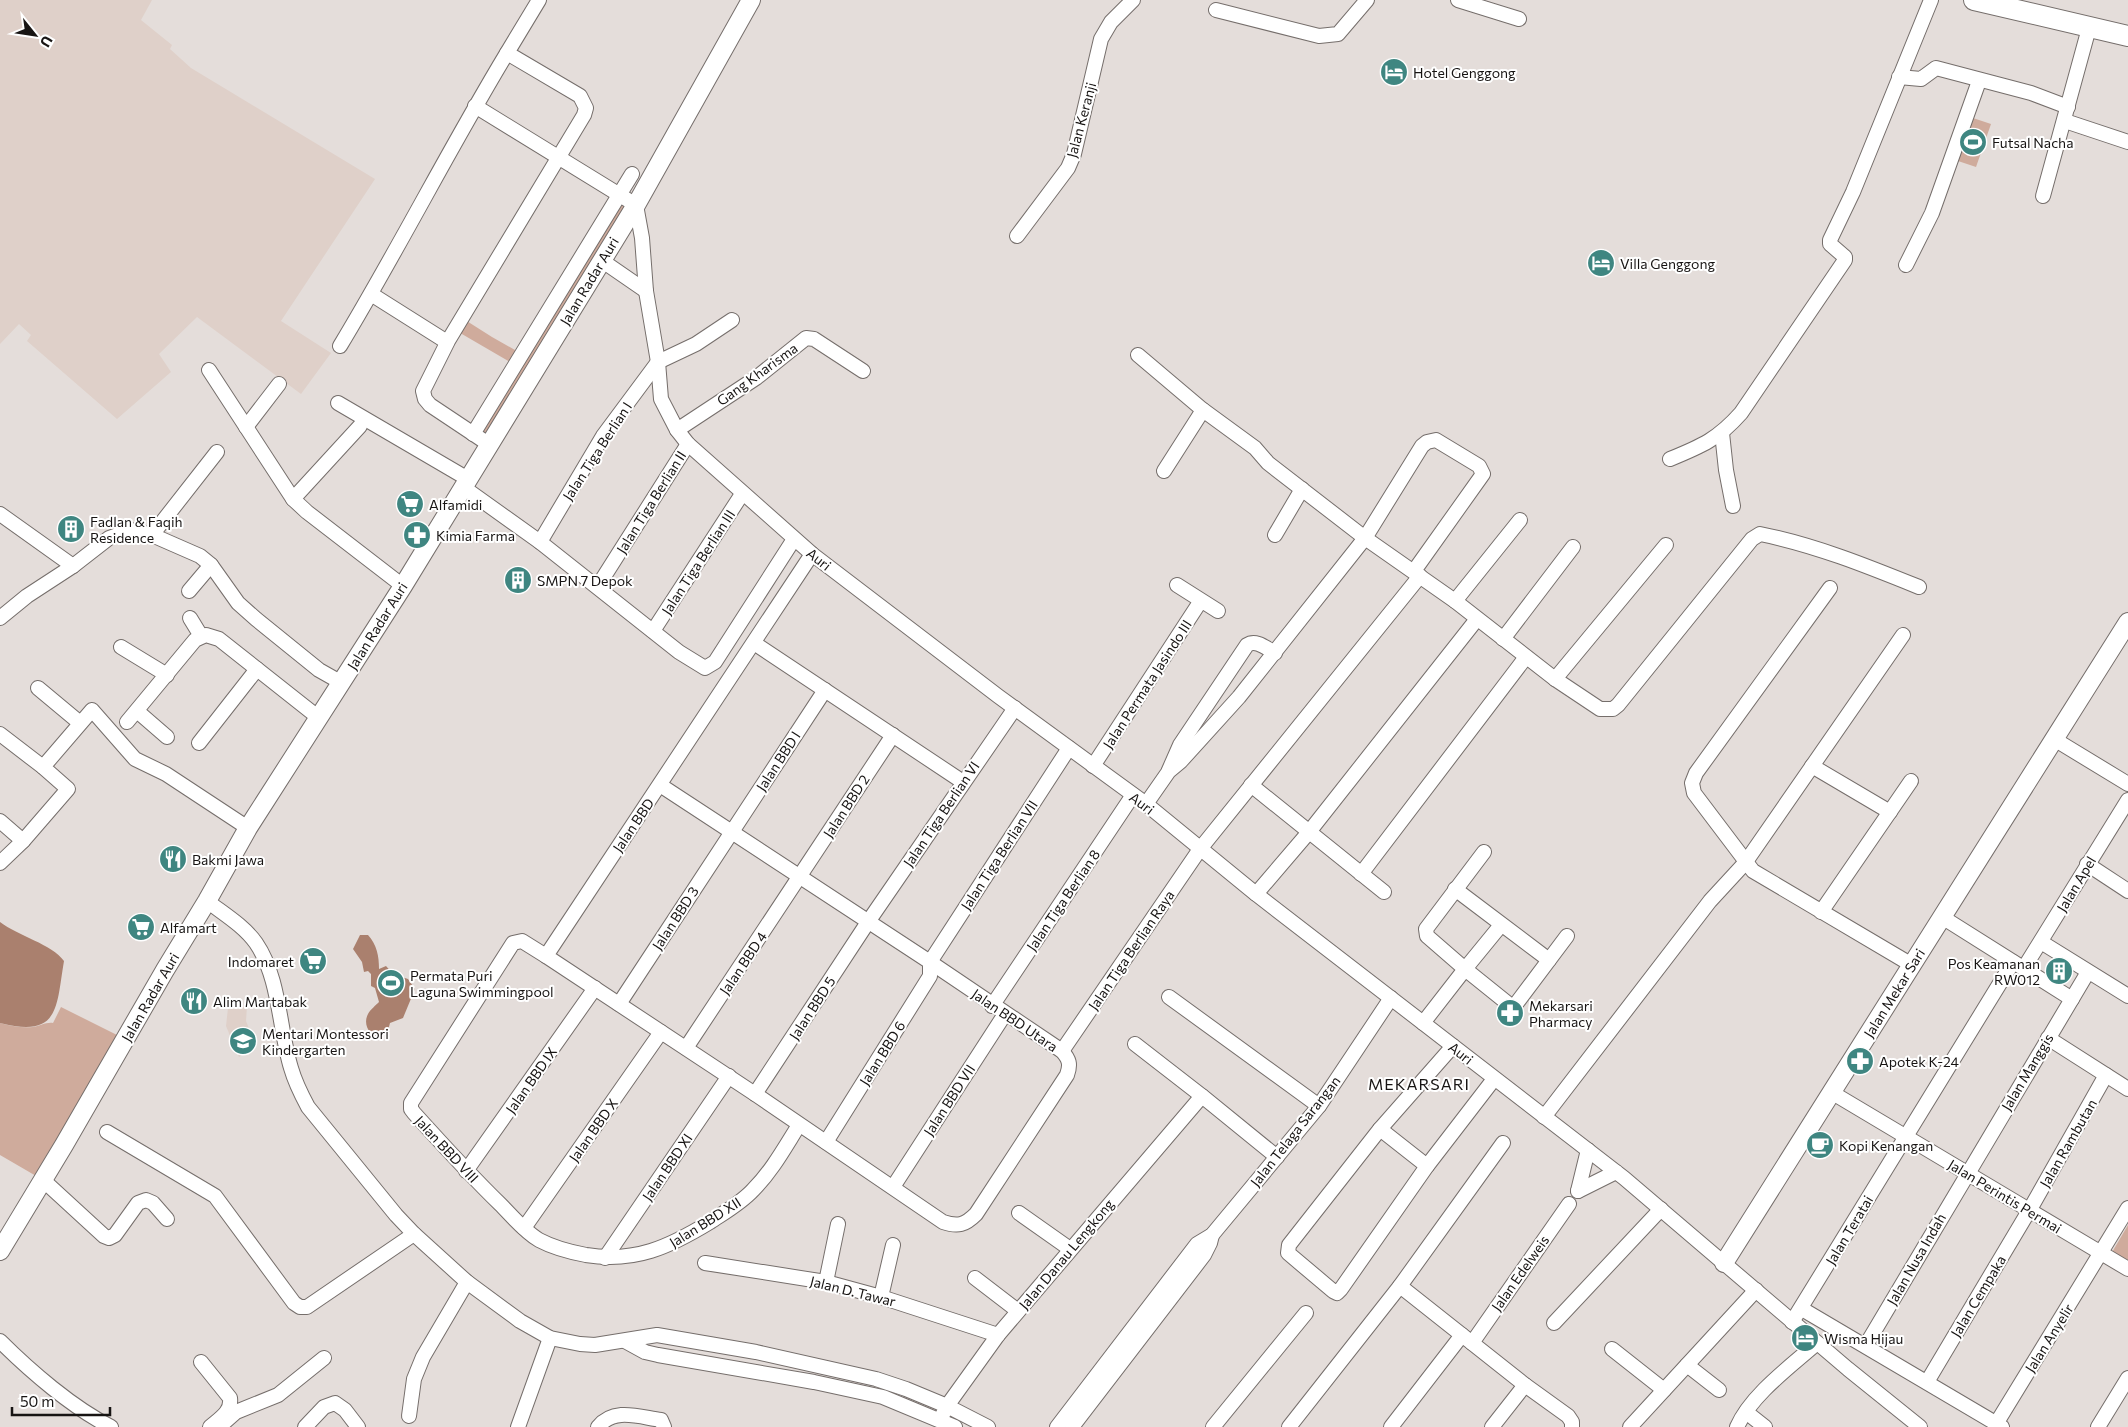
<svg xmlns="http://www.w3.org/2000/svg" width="2128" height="1427" font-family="Commissioner,sans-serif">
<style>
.built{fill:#dfd0c9}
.green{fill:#cfab9c}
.water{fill:#aa806e}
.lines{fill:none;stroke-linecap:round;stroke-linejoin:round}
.minor-casing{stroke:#756e6b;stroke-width:16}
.major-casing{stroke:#756e6b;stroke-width:20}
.highway-casing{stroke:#756e6b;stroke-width:22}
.minor{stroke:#fff;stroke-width:14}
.major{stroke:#fff;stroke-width:18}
.highway{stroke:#fff;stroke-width:20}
.labels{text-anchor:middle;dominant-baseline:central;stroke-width:4;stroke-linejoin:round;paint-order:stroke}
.poi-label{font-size:14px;fill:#171413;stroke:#fff;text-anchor:start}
.street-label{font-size:14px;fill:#171413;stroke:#fff}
.quarter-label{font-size:16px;letter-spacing:1px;fill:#171413;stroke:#fff}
</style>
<rect width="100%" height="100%" fill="#e4ddda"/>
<!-- built -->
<g class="built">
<path d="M 0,0 L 152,0 L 141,20 L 172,45 L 170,49 L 191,68 L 375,179 L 281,321 L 331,353 L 301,394 L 197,317 L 159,354 L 171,372 L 117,419 L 27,341 L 31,335 L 19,324 L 0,344 Z"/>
<path d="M 247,1006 L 246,1021 L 255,1044 L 239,1057 L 226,1026 L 228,1008 Z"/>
</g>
<!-- green -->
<g class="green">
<path d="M 1970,117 L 1991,124 L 1976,167 L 1955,160 Z"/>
<path d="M 619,195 L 636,205 L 490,445 L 473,434 L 515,365 L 455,330 L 462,318 L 492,337 L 522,354 Z"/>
<path d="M 61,1007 L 125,1039 L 43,1180 L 0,1155 L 0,1023 C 11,1026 21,1028 33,1027 C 40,1026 46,1022 53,1023 Z"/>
<path d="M 2128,1225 L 2128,1262 L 2111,1254 Z"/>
</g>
<!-- water -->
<g class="water">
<path d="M 0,922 C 18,936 52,944 64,961 C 56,1008 60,1038 0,1023 Z"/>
<path d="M 360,935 L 368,935 C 377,945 379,956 379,969 L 386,966 L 393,974 L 408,979 L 415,989 L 403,1018 L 390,1023 C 384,1050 359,1031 368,1014 C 370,1010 376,1005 379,1002 L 375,988 L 371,986 L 371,974 L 368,971 L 364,972 L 362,962 L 353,949 Z"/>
</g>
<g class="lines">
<!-- minor casing -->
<g class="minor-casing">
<g id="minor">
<path d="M 1458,0 L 1519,19"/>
<path d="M 1216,10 L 1319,36 L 1338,34 L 1367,0"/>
<path d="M 1899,77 L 1921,79 L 1936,68 L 2031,93 L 2068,107"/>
<path d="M 475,106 L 636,205 L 642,238 L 646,291 L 658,362 L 661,399 L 677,430 L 688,444 L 812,554 L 998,696 L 1146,804 L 1256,894 L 1624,1178 L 1848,1369 L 1920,1427"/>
<path d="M 2065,121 L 2128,142"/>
<path d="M 2043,196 L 2089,28"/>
<path d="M 1017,236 L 1068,168 L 1074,154 L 1101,39 L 1111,22 L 1133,0"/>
<path d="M 601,260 L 646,291"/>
<path d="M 1906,265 L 1932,213 L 1979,81"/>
<path d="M 371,294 L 447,342"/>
<path d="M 340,346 C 398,250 449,149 507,53"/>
<path d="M 1138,355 L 1203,410 L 1255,448 L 1268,463 L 1365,538 L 1455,601 L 1555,679 L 1600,709 L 1613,709 L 1618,705 L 1752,539 L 1760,534 C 1815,545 1867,566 1919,587"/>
<path d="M 209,370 L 293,499 L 307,512 L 403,586"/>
<path d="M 338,403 L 468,479"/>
<path d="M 246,427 L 279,384"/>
<path d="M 677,430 L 756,378 L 806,338 L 814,339 L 863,371"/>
<path d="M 1722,433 L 1726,470 L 1733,506"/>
<path d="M 473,434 L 632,174"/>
<path d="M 490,445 L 430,405 L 425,399 L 423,391 L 448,341 L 584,115 L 586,108 L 580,96 L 507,53 L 539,0"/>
<path d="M 1670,459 C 1702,446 1718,439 1741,413 L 1845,260 L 1845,257 L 1830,244 L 1830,240 L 1853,192 L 1931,0"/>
<path d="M 1164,471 L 1203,410"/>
<path d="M 463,487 L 540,542 L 679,652 L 705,668 L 715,662 L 794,539"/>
<path d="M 293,499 L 360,426"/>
<path d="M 0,514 L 73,566"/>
<path d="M 152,535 L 217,452"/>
<path d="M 1275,535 L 1302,489"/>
<path d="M 540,542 L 603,436 L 658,362 L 696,344 L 732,320"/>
<path d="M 1177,585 L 1218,611"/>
<path d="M 598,586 L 688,444"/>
<path d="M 1830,588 L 1696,773 L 1692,783 L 1694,793 L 1753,871 L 1912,965"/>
<path d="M 189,591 L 211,565"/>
<path d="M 1455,601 L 1520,520"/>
<path d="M 0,618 L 27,596 L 73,566 L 109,538 L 131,530 L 152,535 L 200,556 L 211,565 L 238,603 L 256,619 L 319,670 L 342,683"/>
<path d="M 190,618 L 201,636"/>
<path d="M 653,631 L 742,494"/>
<path d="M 1503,639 L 1573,547"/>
<path d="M 754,643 L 963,782"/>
<path d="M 121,647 L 167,675"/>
<path d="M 1555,679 L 1666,545"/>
<path d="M 38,688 L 80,723"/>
<path d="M 137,711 L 167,737"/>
<path d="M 127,722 L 195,640 L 206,635 L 219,639 L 319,718"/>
<path d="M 0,734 L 43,767"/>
<path d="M 2054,739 L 2128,784"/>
<path d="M 199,743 L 257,669"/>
<path d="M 1093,766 L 1200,602"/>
<path d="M 1812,766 L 1890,812"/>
<path d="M 1169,770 L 1180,745 L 1247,645 C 1256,639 1266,648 1275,653"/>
<path d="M 660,785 L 930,962 L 1062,1051 C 1069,1059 1071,1064 1067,1075 L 976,1214 C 965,1225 958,1227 943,1222 L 755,1094 L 546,956 L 812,554"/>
<path d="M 1251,785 L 1384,892"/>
<path d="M 1146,804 L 1169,771 L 1181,761 L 1239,697 L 1365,538 L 1422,446 L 1427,442 L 1436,440 L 1479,466 L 1483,474 L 1414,571"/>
<path d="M 0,821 L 23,841"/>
<path d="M 0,863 L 23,841 L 68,789 L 43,767 L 92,710 L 135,759 L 166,774 L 248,828"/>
<path d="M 2087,864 L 2128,891"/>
<path d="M 1361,874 L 1526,657"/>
<path d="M 1455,889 L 1549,960"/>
<path d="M 1256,894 L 1309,832 L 1477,619"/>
<path d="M 207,901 C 224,914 244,926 256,943 C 280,978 279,1029 291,1068 C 295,1082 301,1094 308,1107 L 396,1215 L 414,1234 L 467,1282 L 520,1321 L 550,1338 L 580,1344 L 595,1345 L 657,1335 L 756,1352 L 876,1379 L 906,1389 L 947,1406 L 988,1427"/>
<path d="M 1821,912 L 1911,781"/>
<path d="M 1942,917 L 2072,999"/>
<path d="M 1501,925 L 1465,969 L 1511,1006 L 1516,1004 L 1567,936"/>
<path d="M 2041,942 L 2128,996"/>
<path d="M 546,956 L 522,941 L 513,943 L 411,1103 L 411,1109 L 414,1113 C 442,1144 470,1175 500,1204 C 512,1216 524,1231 539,1240 C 554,1248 570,1252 586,1255 C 635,1263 669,1247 710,1222 C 725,1212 741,1203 753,1190 C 772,1171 785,1147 799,1125"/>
<path d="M 2024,968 L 2128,800"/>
<path d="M 1169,997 L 1319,1106"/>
<path d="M 619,1004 L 825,690"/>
<path d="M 992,1006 L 1133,795"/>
<path d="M 1423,1023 L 1465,969 L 1427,936 L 1426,929 L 1484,852"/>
<path d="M 2048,1038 L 2128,1089"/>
<path d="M 1135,1044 L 1202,1096 L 1277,1157"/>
<path d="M 1453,1046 L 1380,1129 L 1289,1245 L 1288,1253 L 1333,1291 L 1337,1293 L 1341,1289 L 1427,1166 L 1494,1079"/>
<path d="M 686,1048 L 893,735"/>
<path d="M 1062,1051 L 1200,849 L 1420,576"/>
<path d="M 1831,1092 L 2128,1269"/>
<path d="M 755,1094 L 868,922 L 1015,708"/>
<path d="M 1544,1117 L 1710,901 L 1745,863 L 1903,635"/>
<path d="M 1380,1129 L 1427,1166"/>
<path d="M 107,1132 L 215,1196 L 294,1303 L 300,1307 L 307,1307 L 414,1234"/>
<path d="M 826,1142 L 930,976 L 930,962 L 1069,748"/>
<path d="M 466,1171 L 595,988"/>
<path d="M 43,1180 L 104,1236 L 109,1238 L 115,1235 L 138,1203 L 146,1200 L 153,1203 L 167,1219"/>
<path d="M 893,1187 L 1005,1014"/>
<path d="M 1578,1191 L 1616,1172"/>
<path d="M 1578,1191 L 1588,1150"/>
<path d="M 1019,1213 L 1070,1249"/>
<path d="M 524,1228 L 661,1032"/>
<path d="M 605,1258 L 729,1076"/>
<path d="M 705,1263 L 826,1282 L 881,1297 L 998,1335"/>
<path d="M 975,1278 L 1018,1311"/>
<path d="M 826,1282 L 838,1224"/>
<path d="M 1400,1286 L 1525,1385 L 1568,1416 L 1572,1422 L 1572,1427"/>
<path d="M 881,1297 L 893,1245"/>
<path d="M 1802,1309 L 2002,1427"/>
<path d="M 1792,1322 L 2013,962"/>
<path d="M 1554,1323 L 1661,1209"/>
<path d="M 0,1341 C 30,1371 73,1408 111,1427"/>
<path d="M 625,1341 L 645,1352 L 658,1355 L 814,1382 L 883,1397 L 955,1427"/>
<path d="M 1472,1343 L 1569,1204"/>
<path d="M 1866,1345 L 2088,972"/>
<path d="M 1612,1349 L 1664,1390"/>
<path d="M 201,1362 L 230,1398 C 232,1412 219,1419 210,1427"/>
<path d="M 1687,1365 L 1719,1390"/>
<path d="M 1927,1382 L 2033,1204 L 2106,1075"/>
<path d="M 1746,1412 L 1765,1427"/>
<path d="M 409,1416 L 414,1379 L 423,1357 L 467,1282"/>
<path d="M 940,1420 L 947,1406 L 998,1335 L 1202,1096"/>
<path d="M 1996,1424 L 2128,1208"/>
<path d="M 219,1427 L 236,1412 L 278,1395 L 324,1358"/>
<path d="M 305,1427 L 324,1407 L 335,1403 L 345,1410 L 358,1427"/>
<path d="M 518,1427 L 550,1338"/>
<path d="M 598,1427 C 614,1407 639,1417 661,1420 L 664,1427"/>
<path d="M 1057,1427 L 1197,1244 L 1212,1235 L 1319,1106 L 1391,998"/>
<path d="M 1072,1427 L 1204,1255 L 1210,1243 L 1212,1235"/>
<path d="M 1213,1427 L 1306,1313"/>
<path d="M 1289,1427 L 1400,1286 L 1503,1143"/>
<path d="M 1391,1427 L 1462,1335"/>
<path d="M 1492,1427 L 1525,1385"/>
<path d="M 1630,1427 L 1756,1290"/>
<path d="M 1737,1427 C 1751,1395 1791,1366 1817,1343"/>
<path d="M 2098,1427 L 2128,1378"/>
</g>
</g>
<!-- major casing -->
<g class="major-casing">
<g id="major">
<path d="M 0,1251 L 64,1145 L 165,970 L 207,901 L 248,828 L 403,586 L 636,205 L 751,0"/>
<path d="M 1724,1263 L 2128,622"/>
</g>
</g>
<!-- highway casing -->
<g class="highway-casing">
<path id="highway" d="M 1974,0 L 2128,36"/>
</g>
<!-- minor -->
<use href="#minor" class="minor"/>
<!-- major -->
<use href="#major" class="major"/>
<!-- highway -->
<use href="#highway" class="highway"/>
</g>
<!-- icons -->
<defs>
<g id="hotel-disc" transform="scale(1.4375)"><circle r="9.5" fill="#3f8681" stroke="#fff"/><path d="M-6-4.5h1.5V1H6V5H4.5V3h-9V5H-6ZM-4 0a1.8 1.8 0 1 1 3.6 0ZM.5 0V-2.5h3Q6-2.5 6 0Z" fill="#fff"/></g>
<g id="stadium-disc" transform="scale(1.4375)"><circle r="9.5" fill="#3f8681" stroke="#fff"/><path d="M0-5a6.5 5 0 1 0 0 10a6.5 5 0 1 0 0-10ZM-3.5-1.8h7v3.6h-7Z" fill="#fff"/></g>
<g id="supermarket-disc" transform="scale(1.4375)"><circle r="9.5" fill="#3f8681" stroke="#fff"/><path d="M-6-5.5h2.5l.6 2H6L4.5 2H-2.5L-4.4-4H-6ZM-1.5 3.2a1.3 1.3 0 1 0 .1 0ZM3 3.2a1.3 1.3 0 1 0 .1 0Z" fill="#fff"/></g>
<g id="building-disc" transform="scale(1.4375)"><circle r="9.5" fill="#3f8681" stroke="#fff"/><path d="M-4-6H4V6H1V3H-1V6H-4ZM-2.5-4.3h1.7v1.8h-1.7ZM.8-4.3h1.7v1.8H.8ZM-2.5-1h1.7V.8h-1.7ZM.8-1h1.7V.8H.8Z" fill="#fff"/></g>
<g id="pharmacy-disc" transform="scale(1.4375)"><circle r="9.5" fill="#3f8681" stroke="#fff"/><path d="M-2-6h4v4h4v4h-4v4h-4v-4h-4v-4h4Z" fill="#fff"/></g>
<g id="restaurant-disc" transform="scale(1.4375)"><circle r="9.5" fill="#3f8681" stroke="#fff"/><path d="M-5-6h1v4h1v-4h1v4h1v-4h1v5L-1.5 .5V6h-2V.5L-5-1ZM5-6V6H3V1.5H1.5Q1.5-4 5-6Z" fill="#fff"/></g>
<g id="school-disc" transform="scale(1.4375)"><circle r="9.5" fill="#3f8681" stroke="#fff"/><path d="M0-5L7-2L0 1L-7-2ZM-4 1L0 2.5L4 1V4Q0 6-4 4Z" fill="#fff"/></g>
<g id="cafe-disc" transform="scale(1.4375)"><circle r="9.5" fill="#3f8681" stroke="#fff"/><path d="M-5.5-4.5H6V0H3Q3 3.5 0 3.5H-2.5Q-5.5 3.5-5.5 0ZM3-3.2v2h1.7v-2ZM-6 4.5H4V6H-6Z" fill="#fff"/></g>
</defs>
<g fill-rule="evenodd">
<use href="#hotel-disc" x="1394" y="72"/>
<use href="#stadium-disc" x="1973" y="142"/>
<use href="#hotel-disc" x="1601" y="263"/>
<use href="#supermarket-disc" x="410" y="504"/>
<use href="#building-disc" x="71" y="529"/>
<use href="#pharmacy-disc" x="417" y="535"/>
<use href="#building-disc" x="518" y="580"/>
<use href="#restaurant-disc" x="173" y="859"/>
<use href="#supermarket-disc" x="141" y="927"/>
<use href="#supermarket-disc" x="313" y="961"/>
<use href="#building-disc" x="2059" y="971"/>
<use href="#stadium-disc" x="391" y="983"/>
<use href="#restaurant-disc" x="194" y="1001"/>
<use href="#pharmacy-disc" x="1510" y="1013"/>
<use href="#school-disc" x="243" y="1041"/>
<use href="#pharmacy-disc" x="1860" y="1061"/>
<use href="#cafe-disc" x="1820" y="1145"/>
<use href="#hotel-disc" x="1805" y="1338"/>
</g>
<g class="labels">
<!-- poi labels -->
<g class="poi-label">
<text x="1413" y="72">Hotel Genggong</text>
<text x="1992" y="142">Futsal Nacha</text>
<text x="1620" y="263">Villa Genggong</text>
<text x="429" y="504">Alfamidi</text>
<text x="90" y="521">Fadlan &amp; Faqih<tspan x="90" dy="16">Residence</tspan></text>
<text x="436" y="535">Kimia Farma</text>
<text x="537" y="580">SMPN 7 Depok</text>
<text x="192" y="859">Bakmi Jawa</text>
<text x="160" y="927">Alfamart</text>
<text x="294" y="961" text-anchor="end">Indomaret</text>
<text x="2040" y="963" text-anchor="end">Pos Keamanan<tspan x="2040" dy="16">RW012</tspan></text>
<text x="410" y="975">Permata Puri<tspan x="410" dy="16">Laguna Swimmingpool</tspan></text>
<text x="213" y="1001">Alim Martabak</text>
<text x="1529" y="1005">Mekarsari<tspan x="1529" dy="16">Pharmacy</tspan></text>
<text x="262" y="1033">Mentari Montessori<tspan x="262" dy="16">Kindergarten</tspan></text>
<text x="1879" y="1061">Apotek K-24</text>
<text x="1839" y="1145">Kopi Kenangan</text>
<text x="1824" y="1338">Wisma Hijau</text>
</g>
<!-- street labels -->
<g class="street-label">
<text transform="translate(1081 120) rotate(-75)">Jalan Keranji</text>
<text transform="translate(589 281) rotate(-59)">Jalan Radar Auri</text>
<text transform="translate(757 374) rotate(-36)">Gang Kharisma</text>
<text transform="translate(597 451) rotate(-57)">Jalan Tiga Berlian I</text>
<text transform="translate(651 502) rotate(-58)">Jalan Tiga Berlian II</text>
<text transform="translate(819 559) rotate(38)">Auri</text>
<text transform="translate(698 562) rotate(-57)">Jalan Tiga Berlian III</text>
<text transform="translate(377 626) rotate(-58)">Jalan Radar Auri</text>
<text transform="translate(1147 684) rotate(-57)">Jalan Permata Jasindo III</text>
<text transform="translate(778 761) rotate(-57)">Jalan BBD I</text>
<text transform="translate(1142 803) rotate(37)">Auri</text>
<text transform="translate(846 806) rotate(-57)">Jalan BBD 2</text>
<text transform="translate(941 814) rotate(-56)">Jalan Tiga Berlian VI</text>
<text transform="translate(633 825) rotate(-56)">Jalan BBD</text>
<text transform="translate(999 855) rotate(-57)">Jalan Tiga Berlian VII</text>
<text transform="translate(2076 884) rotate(-59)">Jalan Apel</text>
<text transform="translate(1063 900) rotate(-56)">Jalan Tiga Berlian 8</text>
<text transform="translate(675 918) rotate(-57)">Jalan BBD 3</text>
<text transform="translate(1131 950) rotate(-56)">Jalan Tiga Berlian Raya</text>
<text transform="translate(743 963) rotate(-56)">Jalan BBD 4</text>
<text transform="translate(1894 993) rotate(-58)">Jalan Mekar Sari</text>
<text transform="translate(150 997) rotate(-60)">Jalan Radar Auri</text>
<text transform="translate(812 1008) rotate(-57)">Jalan BBD 5</text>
<text transform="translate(1015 1020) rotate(34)">Jalan BBD Utara</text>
<text transform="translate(882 1053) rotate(-58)">Jalan BBD 6</text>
<text transform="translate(1461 1053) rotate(38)">Auri</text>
<text transform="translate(2027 1072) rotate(-59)">Jalan Manggis</text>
<text transform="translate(531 1080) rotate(-55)">Jalan BBD IX</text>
<text transform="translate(949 1100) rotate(-57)">Jalan BBD VII</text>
<text transform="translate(593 1130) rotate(-55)">Jalan BBD X</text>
<text transform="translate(1295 1131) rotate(-52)">Jalan Telaga Sarangan</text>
<text transform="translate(2068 1143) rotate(-60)">Jalan Rambutan</text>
<text transform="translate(447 1149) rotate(47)">Jalan BBD VIII</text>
<text transform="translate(667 1167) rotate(-56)">Jalan BBD XI</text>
<text transform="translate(2005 1196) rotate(31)">Jalan Perintis Permai</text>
<text transform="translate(705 1222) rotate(-32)">Jalan BBD XII</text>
<text transform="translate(1849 1230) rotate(-59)">Jalan Teratai</text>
<text transform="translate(1066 1254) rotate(-50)">Jalan Danau Lengkong</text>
<text transform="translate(1916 1259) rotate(-60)">Jalan Nusa Indah</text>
<text transform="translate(1520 1273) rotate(-55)">Jalan Edelweis</text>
<text transform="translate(853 1291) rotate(14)">Jalan D. Tawar</text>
<text transform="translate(1978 1296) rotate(-59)">Jalan Cempaka</text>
<text transform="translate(2049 1338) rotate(-58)">Jalan Anyelir</text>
</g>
<!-- quarter labels -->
<g class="quarter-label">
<text x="1419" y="1083">MEKARSARI</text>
</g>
</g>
<!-- north arrow -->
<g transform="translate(35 35) rotate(120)" stroke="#ffffff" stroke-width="4" paint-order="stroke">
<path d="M0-4L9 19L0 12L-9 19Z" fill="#171413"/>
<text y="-8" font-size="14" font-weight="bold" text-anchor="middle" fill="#171413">U</text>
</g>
<!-- scale -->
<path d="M12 1407v8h98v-8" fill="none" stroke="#171413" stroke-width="2.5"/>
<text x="20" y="1407" font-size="15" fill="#171413" stroke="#ffffff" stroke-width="4" paint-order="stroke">50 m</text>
</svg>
